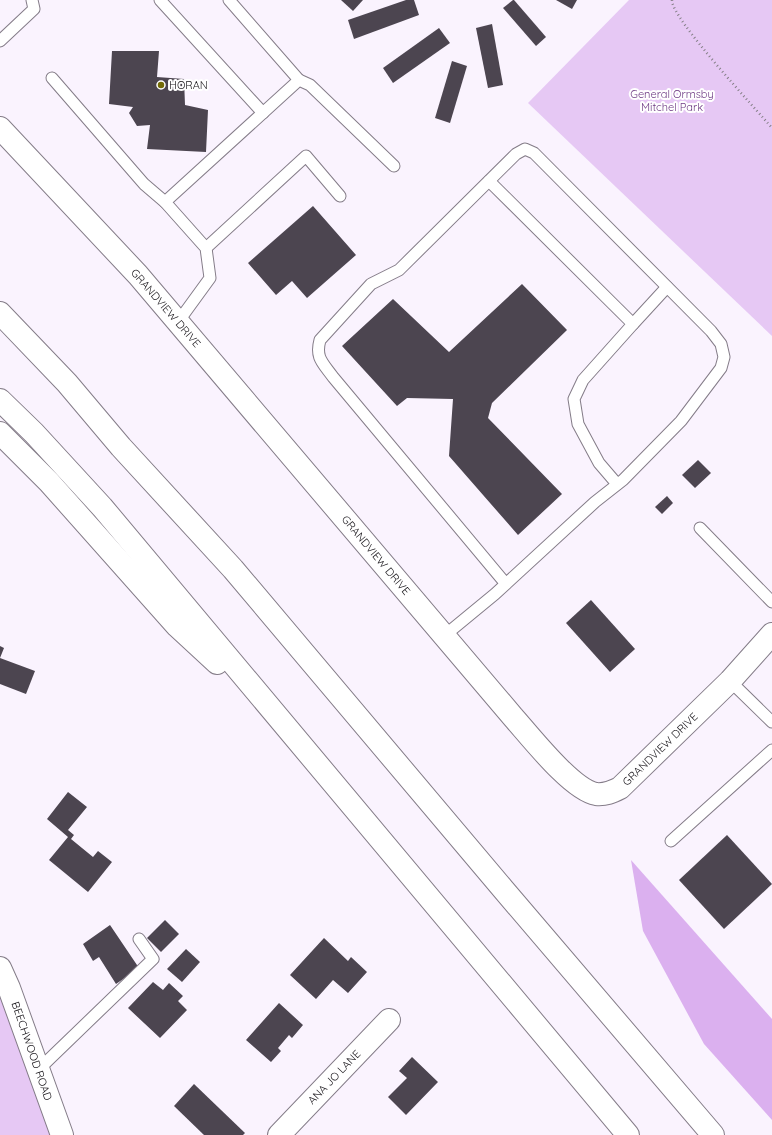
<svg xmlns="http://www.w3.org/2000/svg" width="772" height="1135" font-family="Quicksand,sans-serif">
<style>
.green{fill:#e6c8f4}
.forest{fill:#dbb0ef}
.building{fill:#4c4550}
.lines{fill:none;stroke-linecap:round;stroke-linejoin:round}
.service-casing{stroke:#847c88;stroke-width:13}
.minor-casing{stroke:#847c88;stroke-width:24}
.motorway-casing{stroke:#847c88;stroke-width:24}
.path{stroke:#837e85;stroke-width:2.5;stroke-dasharray:1 3;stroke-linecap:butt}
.service{stroke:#fff;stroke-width:11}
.minor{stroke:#fff;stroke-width:22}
.motorway{stroke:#fff;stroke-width:22}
.poi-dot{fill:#736b06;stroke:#fff;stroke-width:1.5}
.labels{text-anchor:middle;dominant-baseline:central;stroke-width:4;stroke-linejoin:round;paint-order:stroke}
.poi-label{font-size:11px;fill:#19161b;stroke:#fff;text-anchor:start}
.park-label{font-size:11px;fill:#6c3882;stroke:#fff}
.street-label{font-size:11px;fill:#19161b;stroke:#fff}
</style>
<rect width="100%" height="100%" fill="#faf3fe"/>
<!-- green -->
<g class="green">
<path d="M 629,0 L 772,0 L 772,336 L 528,103 Z"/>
<path d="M 9,988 L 62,1135 L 0,1135 L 0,996 Z"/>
</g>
<!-- forest -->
<path class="forest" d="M 631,860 L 772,1019 L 772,1120 L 704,1044 L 643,931 Z"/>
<!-- building -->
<g class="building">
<path d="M 341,0 L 363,0 L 353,11 Z"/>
<path d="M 406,0 L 414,0 L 419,15 L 354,39 L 348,20 Z"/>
<path d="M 513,0 L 514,0 L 546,37 L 536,46 L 503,8 Z"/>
<path d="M 556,0 L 577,0 L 572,9 Z"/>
<path d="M 492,24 L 503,85 L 488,88 L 476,28 Z"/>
<path d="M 439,28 L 450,43 L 393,83 L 383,68 Z"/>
<path d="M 112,51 L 159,51 L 157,77 L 184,79 L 185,105 L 208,110 L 206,152 L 147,149 L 150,125 L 137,126 L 129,113 L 133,107 L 109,104 Z"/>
<path d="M 452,61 L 467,66 L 450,123 L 435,118 Z"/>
<path d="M 313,206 L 356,255 L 307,298 L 292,281 L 276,295 L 248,263 Z"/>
<path d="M 522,284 L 567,330 L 492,403 L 488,418 L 562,494 L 518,535 L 449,456 L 453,399 L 407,398 L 397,406 L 342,346 L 393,299 L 449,352 Z"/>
<path d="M 698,460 L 711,473 L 695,488 L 682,475 Z"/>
<path d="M 667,496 L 673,503 L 662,514 L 655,507 Z"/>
<path d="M 591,600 L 635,649 L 610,672 L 566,623 Z"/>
<path d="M 0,646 L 4,648 L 0,658 Z"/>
<path d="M 0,658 L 35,671 L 26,694 L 0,684 Z"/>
<path d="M 68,792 L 87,807 L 68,830 L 74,835 L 71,839 L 93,857 L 98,851 L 112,862 L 88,892 L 49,860 L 68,837 L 47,819 Z"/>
<path d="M 727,835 L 772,884 L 724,929 L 679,880 Z"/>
<path d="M 165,920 L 179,934 L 161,952 L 147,938 Z"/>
<path d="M 110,925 L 139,968 L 116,984 L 99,957 L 93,961 L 83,944 Z"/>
<path d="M 324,938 L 348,961 L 351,957 L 367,972 L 348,993 L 333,980 L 316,999 L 290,975 Z"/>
<path d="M 186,949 L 200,962 L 182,982 L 167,969 Z"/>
<path d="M 153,982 L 163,990 L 169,983 L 183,996 L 178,1001 L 187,1010 L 160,1038 L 128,1008 Z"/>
<path d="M 279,1003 L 303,1025 L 292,1038 L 289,1035 L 278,1048 L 281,1051 L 271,1062 L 246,1040 Z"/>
<path d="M 412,1057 L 438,1082 L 406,1115 L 388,1097 L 407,1078 L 399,1071 Z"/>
<path d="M 194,1084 L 245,1133 L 243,1135 L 204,1135 L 174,1106 Z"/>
</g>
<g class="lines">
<!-- service casing -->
<g class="service-casing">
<g id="service">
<path d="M 160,0 L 263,113"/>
<path d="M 229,0 L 299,80"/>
<path d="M 0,41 L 34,9 L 32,0"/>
<path d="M 52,78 L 144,184 L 165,202"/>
<path d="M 489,181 L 633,324 L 583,380 L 574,399 L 578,424 L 599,463 L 617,484"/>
<path d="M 206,248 L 306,156 L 340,196"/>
<path d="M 178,322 L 210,278 L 206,248 L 165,202 L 299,80 L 310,85 L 394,166"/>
<path d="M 633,324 L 667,287"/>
<path d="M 700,528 L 772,602"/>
<path d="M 444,636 L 495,594 L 595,502 L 623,480 L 681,421 L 721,368 L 724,357 L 721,344 L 711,331 L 534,153 L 525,149 L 516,154 L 399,270 L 371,284 L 320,340 C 315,358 323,363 333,377 L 506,584"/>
<path d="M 730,681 L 772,722"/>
<path d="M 671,841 L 772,750"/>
<path d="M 38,1070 L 153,959 L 139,939"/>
</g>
</g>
<!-- minor casing -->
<g class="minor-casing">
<g id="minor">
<path d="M 0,128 L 138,275 L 513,717 C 530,736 572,790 596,794 C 605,795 612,792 620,788 L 730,681 L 772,634"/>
<path d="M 0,968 L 9,988 L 62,1135"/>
<path d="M 279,1135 L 389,1020"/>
</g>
</g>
<!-- motorway casing -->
<g class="motorway-casing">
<g id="motorway">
<path d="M 0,313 L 67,383 L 121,447 L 233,569 L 503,889 L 713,1135"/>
<path d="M 0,400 L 34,433 L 102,507 L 628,1135"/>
<path d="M 0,433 L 49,482 L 177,626 L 217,663"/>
</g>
</g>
<!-- path -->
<path class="path" d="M 672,0 C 671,18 756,109 772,128"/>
<!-- service -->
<use href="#service" class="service"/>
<!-- minor -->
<use href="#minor" class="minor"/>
<!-- motorway -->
<use href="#motorway" class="motorway"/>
</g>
<!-- markers -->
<circle class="poi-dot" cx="161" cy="85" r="4"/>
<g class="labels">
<!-- poi labels -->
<g class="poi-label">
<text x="169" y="85">HORAN</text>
</g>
<!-- park labels -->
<g class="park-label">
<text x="672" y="94">General Ormsby<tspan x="672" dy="13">Mitchel Park</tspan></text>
</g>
<!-- street labels -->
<g class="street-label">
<text transform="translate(166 308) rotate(49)">GRANDVIEW DRIVE</text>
<text transform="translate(376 555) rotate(50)">GRANDVIEW DRIVE</text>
<text transform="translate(660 749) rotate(-44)">GRANDVIEW DRIVE</text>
<text transform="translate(32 1051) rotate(71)">BEECHWOOD ROAD</text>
<text transform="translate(334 1077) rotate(-46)">ANA JO LANE</text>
</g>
</g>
</svg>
